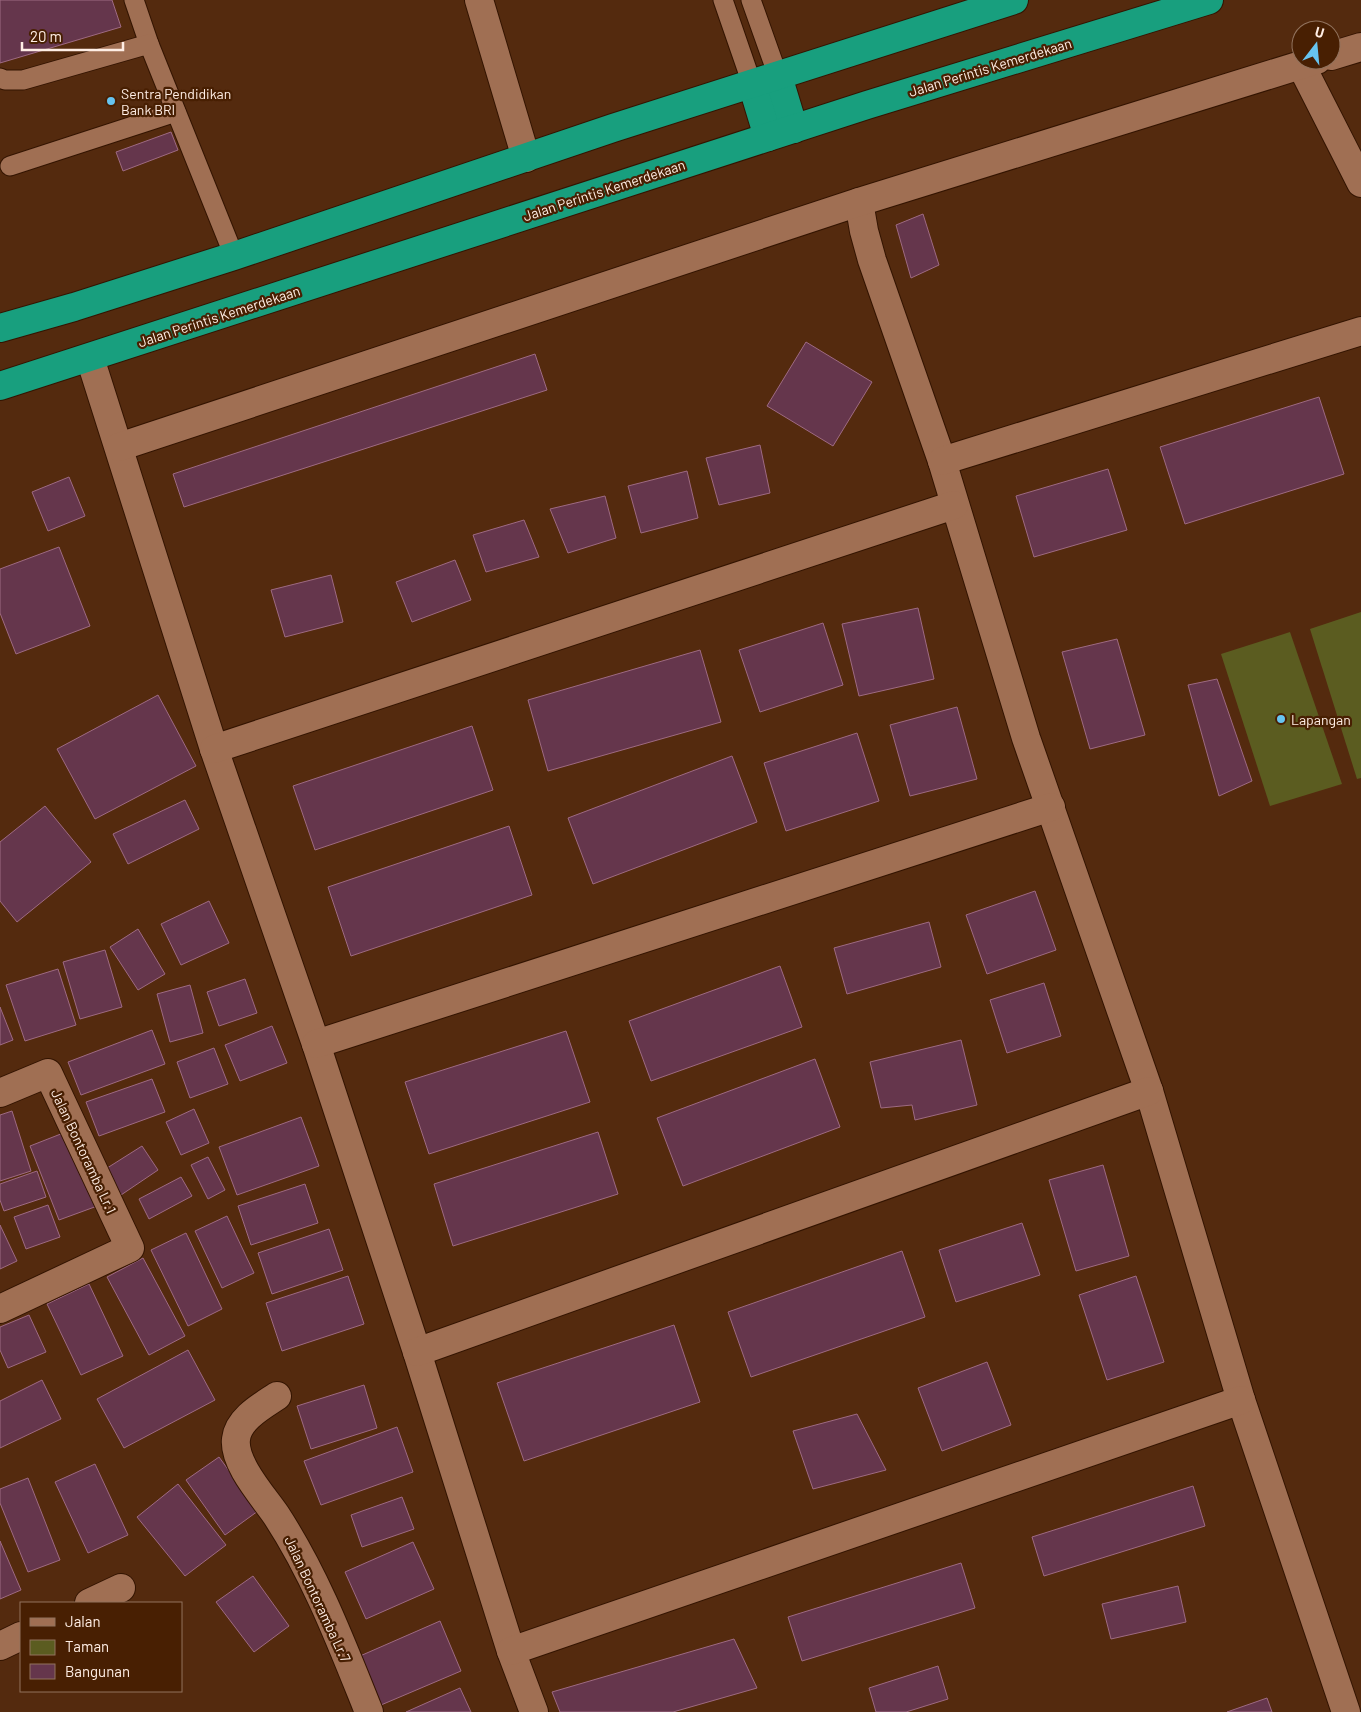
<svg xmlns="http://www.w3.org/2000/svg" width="1361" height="1712" font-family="Barlow,sans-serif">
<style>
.green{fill:#5b5c20}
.building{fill:#65364c;stroke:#9e6a82}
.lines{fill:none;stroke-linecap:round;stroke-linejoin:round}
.lane-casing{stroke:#331401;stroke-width:21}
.street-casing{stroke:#331401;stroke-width:30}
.highway-casing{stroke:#331401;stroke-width:30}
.lane{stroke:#a06f53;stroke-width:19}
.street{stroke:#a06f53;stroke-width:28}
.highway{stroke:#189f7e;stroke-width:28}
.poi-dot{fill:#67c4f0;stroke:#481f02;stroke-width:2}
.labels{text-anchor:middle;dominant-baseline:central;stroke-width:4.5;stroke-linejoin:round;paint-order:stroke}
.street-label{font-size:14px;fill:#ffeee5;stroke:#481f02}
.poi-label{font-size:14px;fill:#ffeee5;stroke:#481f02;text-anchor:start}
</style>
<rect width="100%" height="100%" fill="#542a0e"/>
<!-- green -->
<g class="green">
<path d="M 1361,612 L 1361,778 L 1357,779 L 1310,629 Z"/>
<path d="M 1290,632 L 1342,784 L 1270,806 L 1221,654 Z"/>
</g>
<!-- building -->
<g class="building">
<path d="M 0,0 L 112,0 L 121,27 L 0,63 Z"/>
<path d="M 171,132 L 178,150 L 123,171 L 116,152 Z"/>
<path d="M 923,214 L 939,265 L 911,278 L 896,225 Z"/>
<path d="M 806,342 L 872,382 L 833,446 L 767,406 Z"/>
<path d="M 535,354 L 547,390 L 184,507 L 173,474 Z"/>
<path d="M 1319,397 L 1344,474 L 1185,524 L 1160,447 Z"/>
<path d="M 760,445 L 770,493 L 719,505 L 706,458 Z"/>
<path d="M 1108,469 L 1127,530 L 1034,557 L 1016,496 Z"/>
<path d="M 687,471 L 698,518 L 641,533 L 628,486 Z"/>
<path d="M 69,477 L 85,516 L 48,531 L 32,492 Z"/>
<path d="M 605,496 L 616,538 L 568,553 L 550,509 Z"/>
<path d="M 524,520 L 539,557 L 486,572 L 473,535 Z"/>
<path d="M 59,547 L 90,626 L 16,654 L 0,613 L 0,569 Z"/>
<path d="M 455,560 L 471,600 L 412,622 L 396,582 Z"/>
<path d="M 331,575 L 343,622 L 285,637 L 271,590 Z"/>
<path d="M 918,608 L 934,679 L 859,696 L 842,624 Z"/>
<path d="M 823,623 L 843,685 L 760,712 L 739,650 Z"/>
<path d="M 1117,639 L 1145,735 L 1090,749 L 1062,652 Z"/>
<path d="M 700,650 L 721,722 L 548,771 L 528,700 Z"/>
<path d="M 1217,679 L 1252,781 L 1219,796 L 1188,685 Z"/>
<path d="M 158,695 L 196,766 L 95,819 L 57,749 Z"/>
<path d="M 957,707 L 977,779 L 910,796 L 890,725 Z"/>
<path d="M 472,726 L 493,790 L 315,850 L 293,786 Z"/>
<path d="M 857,733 L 879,801 L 786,831 L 764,763 Z"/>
<path d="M 732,756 L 757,822 L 593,884 L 568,818 Z"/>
<path d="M 185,800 L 199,829 L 128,864 L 113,834 Z"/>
<path d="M 45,806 L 91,862 L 17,922 L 0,901 L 0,842 Z"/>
<path d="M 509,826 L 532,895 L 351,956 L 328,887 Z"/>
<path d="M 1035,891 L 1056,950 L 987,974 L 966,915 Z"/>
<path d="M 209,901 L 229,943 L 181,965 L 161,924 Z"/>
<path d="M 929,922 L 941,967 L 847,994 L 834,948 Z"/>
<path d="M 138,929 L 165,974 L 138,990 L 110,947 Z"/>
<path d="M 105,950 L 122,1007 L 80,1019 L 63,962 Z"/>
<path d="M 780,966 L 802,1027 L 651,1081 L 629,1021 Z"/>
<path d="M 58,969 L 76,1025 L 25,1041 L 6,985 Z"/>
<path d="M 245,979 L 257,1013 L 219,1026 L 207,992 Z"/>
<path d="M 1044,983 L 1061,1036 L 1007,1053 L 990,1000 Z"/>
<path d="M 190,985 L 203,1033 L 170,1042 L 157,994 Z"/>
<path d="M 0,1007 L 13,1040 L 0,1045 Z"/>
<path d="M 272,1026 L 287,1063 L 240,1081 L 225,1045 Z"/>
<path d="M 152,1030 L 165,1064 L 81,1095 L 68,1062 Z"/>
<path d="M 566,1031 L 590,1102 L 429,1154 L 405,1082 Z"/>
<path d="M 961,1040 L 977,1105 L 915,1120 L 912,1105 L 881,1108 L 870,1062 Z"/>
<path d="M 214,1048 L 228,1084 L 190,1098 L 177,1062 Z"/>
<path d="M 815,1059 L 840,1127 L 683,1186 L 657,1118 Z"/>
<path d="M 152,1079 L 165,1112 L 99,1136 L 86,1102 Z"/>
<path d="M 194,1109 L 209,1143 L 181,1155 L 166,1122 Z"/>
<path d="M 12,1111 L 31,1171 L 0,1181 L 0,1115 Z"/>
<path d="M 301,1117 L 319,1166 L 237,1195 L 219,1147 Z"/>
<path d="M 71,1130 L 100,1205 L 59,1220 L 30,1146 Z"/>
<path d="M 598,1132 L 618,1194 L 453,1246 L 434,1184 Z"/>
<path d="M 142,1146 L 158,1170 L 121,1195 L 104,1170 Z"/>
<path d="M 208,1157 L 225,1190 L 208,1199 L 191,1165 Z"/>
<path d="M 1103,1165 L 1129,1256 L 1076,1271 L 1049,1180 Z"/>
<path d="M 37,1171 L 46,1197 L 4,1211 L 0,1200 L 0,1184 Z"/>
<path d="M 181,1177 L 192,1196 L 149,1219 L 139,1199 Z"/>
<path d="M 305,1184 L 318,1223 L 251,1245 L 238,1206 Z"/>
<path d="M 48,1205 L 60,1237 L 26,1249 L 14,1217 Z"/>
<path d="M 227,1216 L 254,1273 L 222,1288 L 195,1231 Z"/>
<path d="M 1022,1223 L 1040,1275 L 956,1302 L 939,1250 Z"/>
<path d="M 0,1225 L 17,1261 L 0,1269 Z"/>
<path d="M 329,1229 L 343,1270 L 272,1294 L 258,1253 Z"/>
<path d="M 186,1233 L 222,1309 L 188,1326 L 151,1250 Z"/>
<path d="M 902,1251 L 925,1317 L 751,1377 L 728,1312 Z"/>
<path d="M 143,1258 L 185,1336 L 149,1355 L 107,1277 Z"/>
<path d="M 348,1276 L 364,1324 L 282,1351 L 266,1303 Z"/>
<path d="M 1136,1276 L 1164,1362 L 1107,1380 L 1079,1295 Z"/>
<path d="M 89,1284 L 123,1356 L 81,1375 L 47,1304 Z"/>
<path d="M 29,1315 L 46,1352 L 8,1368 L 0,1350 L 0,1327 Z"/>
<path d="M 674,1325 L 700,1402 L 524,1461 L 497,1383 Z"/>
<path d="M 188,1350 L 215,1400 L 124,1448 L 97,1399 Z"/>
<path d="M 987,1362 L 1011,1425 L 942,1451 L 918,1388 Z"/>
<path d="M 42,1380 L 61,1419 L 0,1448 L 0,1401 Z"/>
<path d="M 364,1385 L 377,1428 L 311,1449 L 297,1406 Z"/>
<path d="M 857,1414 L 886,1470 L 813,1489 L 793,1431 Z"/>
<path d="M 397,1427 L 413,1472 L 321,1505 L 304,1461 Z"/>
<path d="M 219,1457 L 258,1511 L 225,1535 L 186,1480 Z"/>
<path d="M 95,1464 L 128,1535 L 88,1553 L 55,1482 Z"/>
<path d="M 28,1478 L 60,1560 L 28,1572 L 0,1503 L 0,1489 Z"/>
<path d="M 178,1484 L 226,1545 L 185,1576 L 137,1517 Z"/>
<path d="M 1193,1486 L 1205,1526 L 1044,1576 L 1032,1537 Z"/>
<path d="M 402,1497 L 414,1529 L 362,1547 L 351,1515 Z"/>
<path d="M 0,1541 L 21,1590 L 0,1599 Z"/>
<path d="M 413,1542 L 434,1589 L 366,1619 L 345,1572 Z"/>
<path d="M 961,1563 L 975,1608 L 802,1661 L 788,1617 Z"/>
<path d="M 253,1576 L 289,1626 L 254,1652 L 216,1602 Z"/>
<path d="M 1178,1586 L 1186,1622 L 1111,1639 L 1102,1604 Z"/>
<path d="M 440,1621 L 461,1671 L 381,1705 L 360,1656 Z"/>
<path d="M 734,1639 L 757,1688 L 673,1712 L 560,1712 L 552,1692 Z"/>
<path d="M 938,1666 L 948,1699 L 906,1712 L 876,1712 L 869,1688 Z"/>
<path d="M 460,1688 L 471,1712 L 406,1712 Z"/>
<path d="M 1267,1698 L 1272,1712 L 1227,1712 Z"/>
</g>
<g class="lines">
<!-- lane casing -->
<g class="lane-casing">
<g id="lane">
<path d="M 134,0 L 149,44"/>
<path d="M 723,0 L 752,84"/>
<path d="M 751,0 L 778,76"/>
<path d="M 0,78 L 5,80 L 23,80 L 149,44 L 234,256"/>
<path d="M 10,166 L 176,112"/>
</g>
</g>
<!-- street casing -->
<g class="street-casing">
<g id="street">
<path d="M 479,0 L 526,158"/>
<path d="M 1331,56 L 1361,47"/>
<path d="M 1301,65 L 1361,183"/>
<path d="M 859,202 L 864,231 L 872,260 L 942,461 L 1026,738 L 1149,1091 L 1241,1400 L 1346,1712"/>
<path d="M 90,358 L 214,749 L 316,1044 L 417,1352 L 511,1651 L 534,1712"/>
<path d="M 119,447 L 859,202 L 1317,60"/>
<path d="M 942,461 L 1361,331"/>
<path d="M 214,749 L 954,505"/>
<path d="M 316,1044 L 1051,807"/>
<path d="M 0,1093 L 48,1073 L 130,1248 L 0,1309"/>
<path d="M 417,1352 L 1149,1091"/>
<path d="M 277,1396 C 262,1406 238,1419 236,1439 C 233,1463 263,1496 276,1515 C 316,1576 342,1645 369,1712"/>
<path d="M 89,1603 L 121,1588"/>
<path d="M 0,1646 L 21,1636"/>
<path d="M 511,1651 L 1241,1400"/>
</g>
</g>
<!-- highway casing -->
<g class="highway-casing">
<g id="highway">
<path d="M 778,76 L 794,129"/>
<path d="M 752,84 L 768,137"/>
<path d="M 0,328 L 74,307 L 234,256 L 613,128 L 1014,0"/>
<path d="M 0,386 L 867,105 L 1209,0"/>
</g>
</g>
<!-- lane -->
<use href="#lane" class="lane"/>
<!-- street -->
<use href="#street" class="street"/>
<!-- highway -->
<use href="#highway" class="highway"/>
</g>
<!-- markers -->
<g class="poi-dot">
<circle cx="111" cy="101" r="5"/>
<circle cx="1281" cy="719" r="5"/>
</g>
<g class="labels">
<!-- street labels -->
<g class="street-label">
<text transform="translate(990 67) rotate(-17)">Jalan Perintis Kemerdekaan</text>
<text transform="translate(604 190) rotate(-18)">Jalan Perintis Kemerdekaan</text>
<text transform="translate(219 316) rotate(-18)">Jalan Perintis Kemerdekaan</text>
<text transform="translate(84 1151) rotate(65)">Jalan Bontoramba Lr.1</text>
<text transform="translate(318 1599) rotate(65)">Jalan Bontoramba Lr.7</text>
</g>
<!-- poi labels -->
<g class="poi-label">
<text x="121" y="93">Sentra Pendidikan<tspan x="121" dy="16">Bank BRI</tspan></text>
<text x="1291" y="719">Lapangan</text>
</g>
</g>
<!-- legend -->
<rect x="20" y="1602" width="162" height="90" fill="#481f02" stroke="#91725d"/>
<rect x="30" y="1618" width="25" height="8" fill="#a06f53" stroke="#91725d"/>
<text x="65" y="1627" font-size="15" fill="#ffeee5">Jalan</text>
<rect x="30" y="1640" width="25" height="15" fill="#5b5c20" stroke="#91725d"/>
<text x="65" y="1652" font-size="15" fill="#ffeee5">Taman</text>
<rect x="30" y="1664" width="25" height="15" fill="#65364c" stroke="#91725d"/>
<text x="65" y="1677" font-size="15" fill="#ffeee5">Bangunan</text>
<!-- north arrow -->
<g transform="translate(1316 45) rotate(16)"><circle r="24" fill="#481f02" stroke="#91725d"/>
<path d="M0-4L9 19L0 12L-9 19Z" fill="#67c4f0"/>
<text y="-8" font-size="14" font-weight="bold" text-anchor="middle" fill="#ffeee5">U</text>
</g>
<!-- scale -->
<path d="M22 42v8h101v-8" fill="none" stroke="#ffeee5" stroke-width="2.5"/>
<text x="30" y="42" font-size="15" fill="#ffeee5" stroke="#481f02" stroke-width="4" paint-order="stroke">20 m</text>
</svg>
